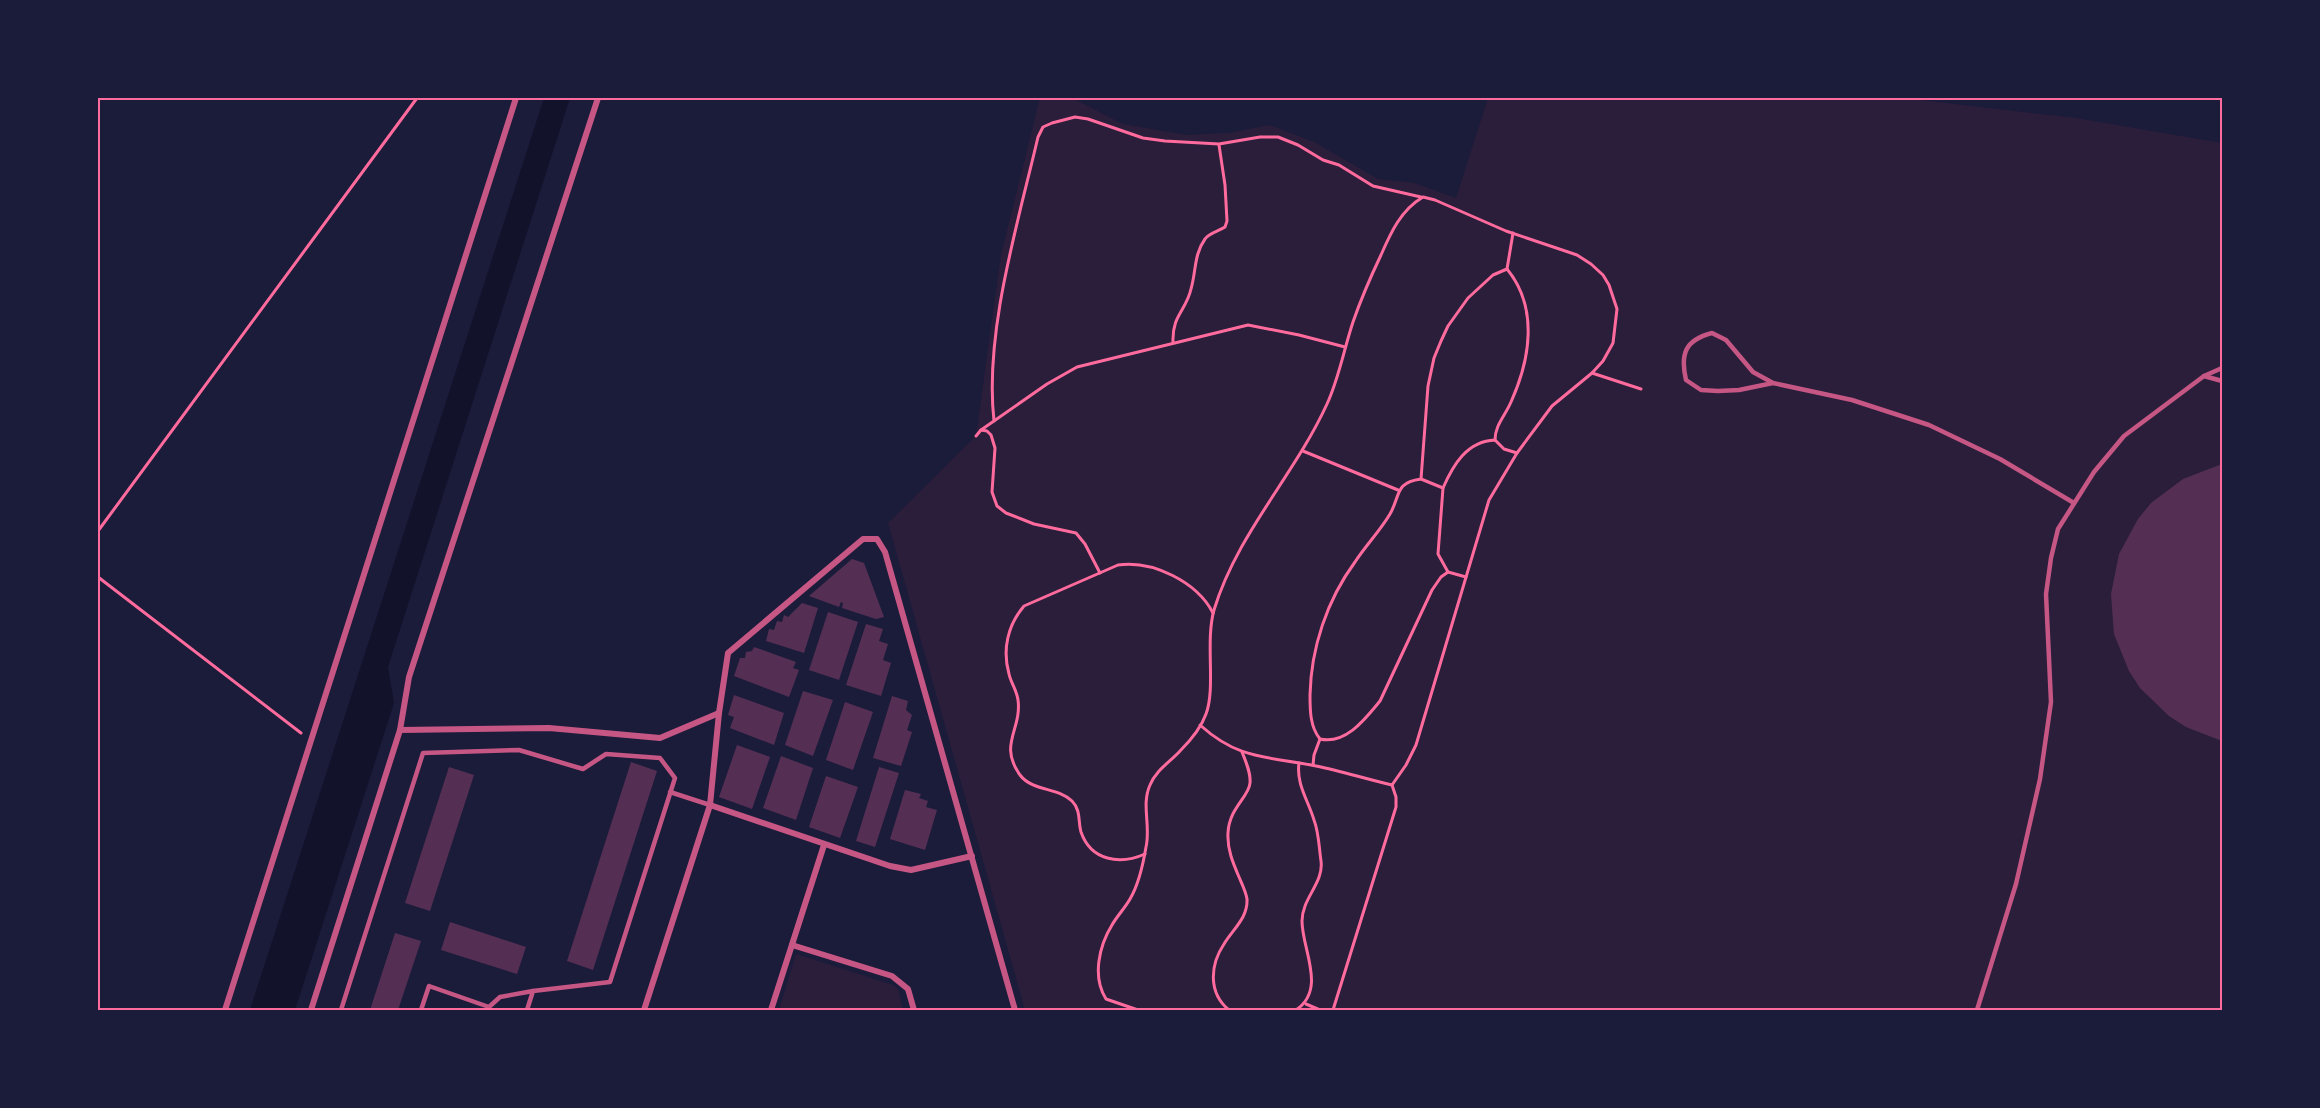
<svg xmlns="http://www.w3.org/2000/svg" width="2320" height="1108" font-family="'Public Sans',sans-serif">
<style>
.green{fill:#2a1e3b}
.water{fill:#12122b}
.building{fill:#542f53}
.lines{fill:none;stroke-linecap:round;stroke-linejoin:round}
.path{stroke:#ff6b9d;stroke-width:3}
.service{stroke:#c65784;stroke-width:4.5}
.minor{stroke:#c65784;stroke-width:6}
.neatline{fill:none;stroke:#ff6b9d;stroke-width:2}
</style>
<rect width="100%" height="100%" fill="#1b1b3a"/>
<!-- green -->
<g class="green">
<path d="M 1040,98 L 1072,98 L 1123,124 L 1187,135 L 1229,133 L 1270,125 L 1314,142 L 1378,179 L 1414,183 L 1456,198 L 1488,98 L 1903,98 L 2076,118 L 2222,143 L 2222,1010 L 1025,1010 L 888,523 L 976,436 L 1001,255 Z"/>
<path d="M 796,954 L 893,985 L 898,989 L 903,1010 L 779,1010 Z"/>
</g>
<!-- water -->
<path class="water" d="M 544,98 L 570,98 L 388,667 L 394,703 L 295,1010 L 250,1010 Z"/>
<!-- building -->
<g class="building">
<path d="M 2222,464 L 2222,741 L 2186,727 L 2169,716 L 2140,688 L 2129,671 L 2114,634 L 2111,594 L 2119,554 L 2138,519 L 2151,503 L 2183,479 Z"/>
<path d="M 852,559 L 864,563 L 884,617 L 876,619 L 842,608 L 843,603 L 841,602 L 839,607 L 809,596 Z"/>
<path d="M 802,603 L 818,608 L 804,653 L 766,641 L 769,629 L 774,630 L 777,621 L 782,622 L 784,615 L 788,617 Z"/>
<path d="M 828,612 L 858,622 L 839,680 L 809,670 Z"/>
<path d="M 866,624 L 883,629 L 879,641 L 888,644 L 883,660 L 891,663 L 881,696 L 846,685 Z"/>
<path d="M 754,647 L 796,662 L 793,668 L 799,670 L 789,697 L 734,676 L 740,658 L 745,658 L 746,652 L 752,651 Z"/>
<path d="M 803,691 L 833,700 L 813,756 L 785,745 Z"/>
<path d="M 734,695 L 784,713 L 774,745 L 730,728 L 734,717 L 728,715 Z"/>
<path d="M 892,696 L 908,701 L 906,710 L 912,715 L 907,730 L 912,732 L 901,766 L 873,758 Z"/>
<path d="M 845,702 L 873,712 L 853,770 L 826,760 Z"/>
<path d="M 737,745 L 770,757 L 752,809 L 719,797 Z"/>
<path d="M 781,756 L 813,768 L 796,820 L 763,808 Z"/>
<path d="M 631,762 L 657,771 L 593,970 L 567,961 Z"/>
<path d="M 449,767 L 474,775 L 430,911 L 405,903 Z"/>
<path d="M 879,767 L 899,773 L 875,847 L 856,841 Z"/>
<path d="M 826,776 L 858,787 L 840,838 L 809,827 Z"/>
<path d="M 905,790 L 921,794 L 919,798 L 928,801 L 926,807 L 937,810 L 925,850 L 890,839 Z"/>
<path d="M 450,922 L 526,947 L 517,974 L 441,950 Z"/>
<path d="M 395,933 L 421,941 L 398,1010 L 370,1010 Z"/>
</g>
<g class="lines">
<!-- path -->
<g class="path">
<path d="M 1173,342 C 1172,315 1186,311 1191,289 C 1196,272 1194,254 1205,239 C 1209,233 1219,231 1225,227 L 1227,221 L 1225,185 L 1219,145"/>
<path d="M 1592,373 L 1641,389"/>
<path d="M 994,421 C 984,333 1018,223 1038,137 L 1043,127 L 1052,123 L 1075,117 L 1088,119 L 1143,138 L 1165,141 L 1219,144 L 1260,137 L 1278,137 L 1298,145 L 1323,160 L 1339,165 L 1373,186 L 1421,197"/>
<path d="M 981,430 L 1047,384 L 1077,367 L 1248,325 L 1299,335 L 1345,347"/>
<path d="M 976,436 L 981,430 L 987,431 L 991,435 L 995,448 L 992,492 L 997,506 L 1006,513 L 1034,524 L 1076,533 L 1085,544 L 1100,573"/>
<path d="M 1495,440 C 1495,425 1505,416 1511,402 C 1530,360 1539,308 1507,269"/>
<path d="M 1303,451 L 1398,490"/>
<path d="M 1421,479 L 1443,488 L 1438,554 L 1448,572 L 1441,577 L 1432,590 L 1380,701 C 1366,718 1346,745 1320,739 C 1310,727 1310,710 1310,695 C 1311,648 1327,600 1355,562 C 1366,545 1380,531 1390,514 C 1401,495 1394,483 1421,479 Z"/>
<path d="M 1421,479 L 1428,386 L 1434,358 L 1441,341 L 1448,326 L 1468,298 L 1493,275 L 1507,269 L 1513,233"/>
<path d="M 1443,488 C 1453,465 1467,441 1495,440 L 1504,449 L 1517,453"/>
<path d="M 98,531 L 417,98"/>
<path d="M 1448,572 L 1466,577"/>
<path d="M 98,577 L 301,733"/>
<path d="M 1313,765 L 1314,755 L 1320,739"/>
<path d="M 1145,854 C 1120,865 1091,861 1081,832 C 1078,822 1081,810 1072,801 C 1058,787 1033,792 1020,775 C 998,744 1022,730 1018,700 C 1017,691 1011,683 1009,674 C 1002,649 1008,625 1024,606 L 1118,565 C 1153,560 1197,582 1213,613"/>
<path d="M 1306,1004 L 1320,1010"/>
<path d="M 1138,1010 L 1106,999 C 1092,977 1099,946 1112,925 C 1117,916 1125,908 1130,899 C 1139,884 1143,865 1146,847 C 1151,826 1141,805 1150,785 C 1156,770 1170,762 1180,751 C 1190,741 1201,728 1206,714 C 1216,687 1205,642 1214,610 C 1237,534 1294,476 1327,404 C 1339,378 1344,349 1353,322 C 1361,299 1371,276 1381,255 C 1391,232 1401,210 1423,197 L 1435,200 L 1506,231 L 1577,255 L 1591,264 L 1603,275 L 1609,285 L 1617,309 L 1613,343 L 1603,361 L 1592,373 L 1552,406 L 1517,453 L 1489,500 L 1416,745 L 1406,765 L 1392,785 C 1366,779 1341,771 1316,766 C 1268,756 1240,761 1200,725"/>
<path d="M 1229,1010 C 1208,993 1210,965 1224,944 C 1233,929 1248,918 1247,899 C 1246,892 1242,884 1239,877 C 1233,863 1227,849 1228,833 C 1229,808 1249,797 1250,783 C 1251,773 1246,762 1242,752"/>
<path d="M 1296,1010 C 1327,989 1302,950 1302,921 C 1302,898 1324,883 1321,861 C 1319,848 1319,833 1314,820 C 1308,800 1296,784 1299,763"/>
<path d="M 1333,1010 L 1396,807 L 1396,797 L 1392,785"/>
</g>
<!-- service -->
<g class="service">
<path d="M 2204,376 L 2222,381"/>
<path d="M 1773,383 L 1739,390 L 1718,391 L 1701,390 L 1686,380 C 1680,354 1685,340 1712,333 L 1726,340 L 1753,372 L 1773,383 L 1852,400 L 1929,425 L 2000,459 L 2074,503"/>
<path d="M 670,792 L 710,805"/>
<path d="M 341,1010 L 423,753 L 519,750 L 583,769 L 606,754 L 660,758 L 675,778 L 610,982 L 533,991 L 527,1010"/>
<path d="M 421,1010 L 429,986 L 489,1007 L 500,997 L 533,991"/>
<path d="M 1977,1010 L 2016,884 L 2040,779 L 2051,702 L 2046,594 L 2051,558 L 2058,529 L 2094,472 L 2124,436 L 2204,376 L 2222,368"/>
</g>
<!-- minor -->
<g class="minor">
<path d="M 400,730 L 409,677 L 598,98"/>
<path d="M 710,805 L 890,866 L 911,870 L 972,856"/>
<path d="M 792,945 L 892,976 L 908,989 L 914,1010"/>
<path d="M 225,1010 L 516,98"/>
<path d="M 311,1010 L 400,730 L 549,728 L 660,738 L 719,713"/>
<path d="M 644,1010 L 710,805 L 719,713 L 728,653 L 863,539 L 877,539 L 885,552 L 1015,1010"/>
<path d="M 771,1010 L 824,845"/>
</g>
</g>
<!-- border -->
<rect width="2320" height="1108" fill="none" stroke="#1b1b3a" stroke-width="198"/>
<rect x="99" y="99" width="2122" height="910" class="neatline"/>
</svg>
